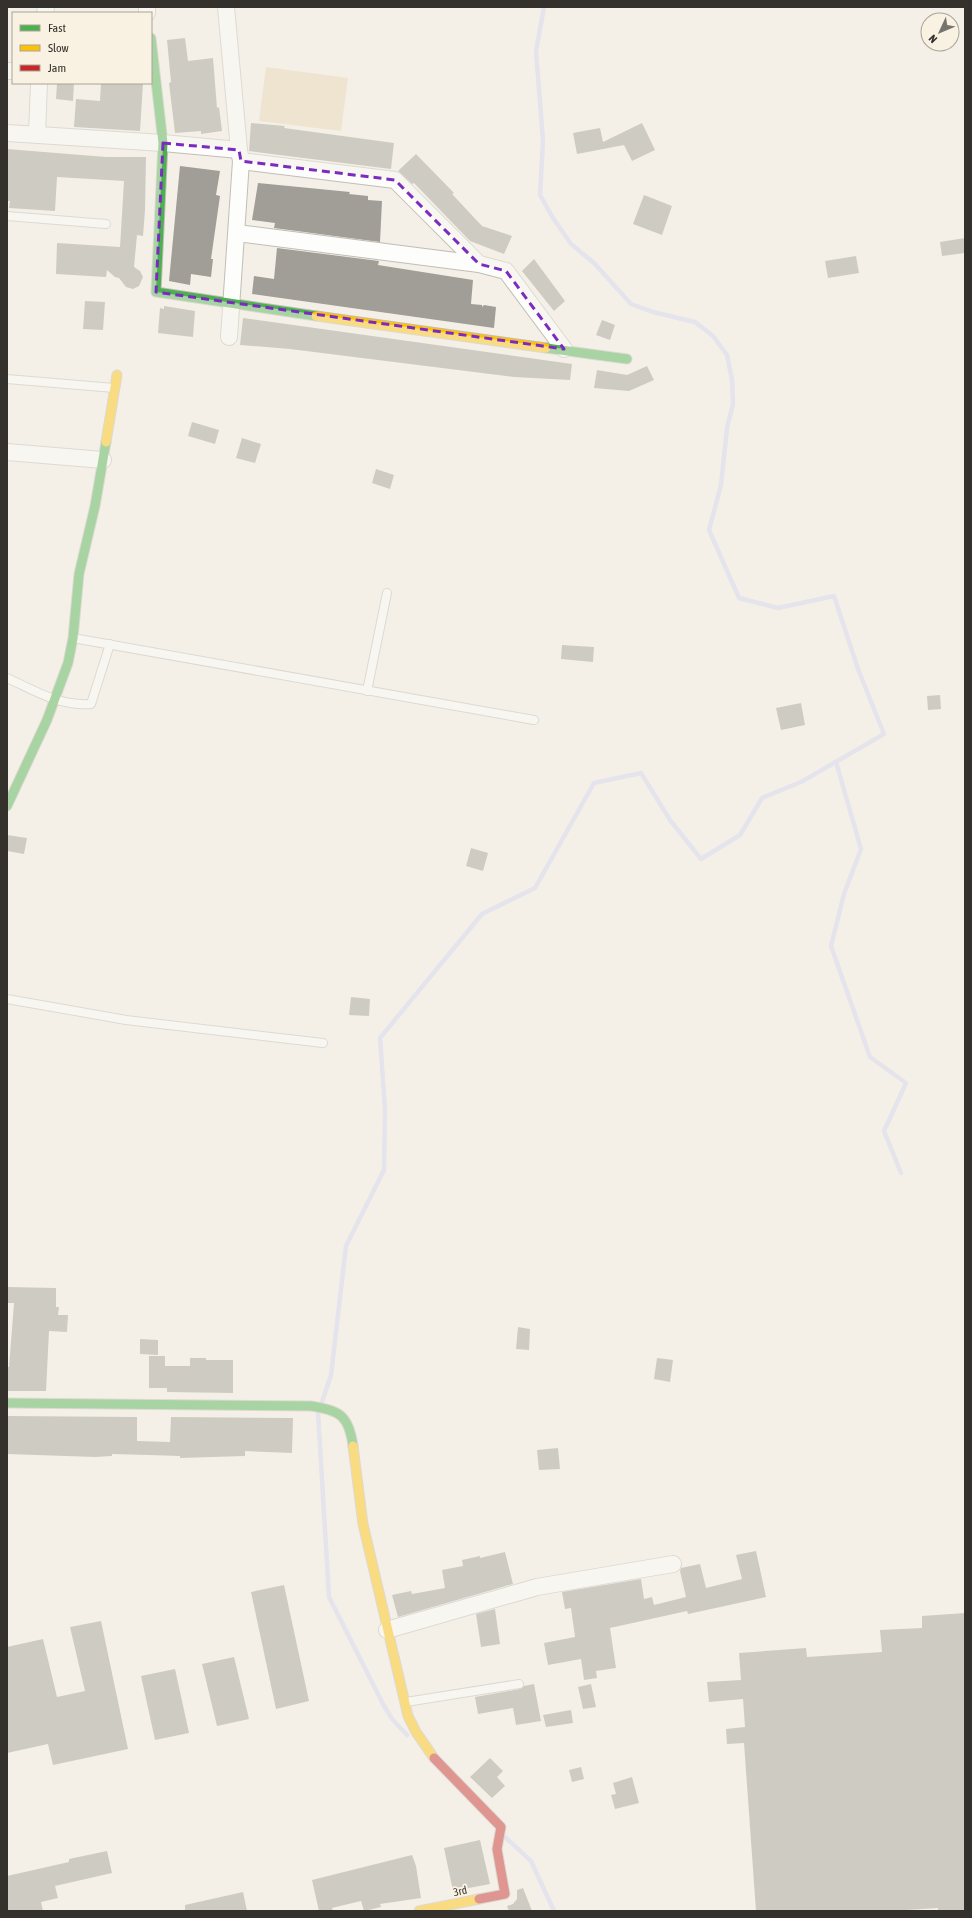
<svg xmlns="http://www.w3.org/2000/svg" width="972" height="1918" font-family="'Asap Condensed',sans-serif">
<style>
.green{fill:#e8d6b2}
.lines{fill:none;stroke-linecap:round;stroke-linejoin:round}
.stream{stroke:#d3d3f1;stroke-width:4.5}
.building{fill:#a09e97}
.lane-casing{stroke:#c1beb7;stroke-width:10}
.street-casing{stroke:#c1beb7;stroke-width:18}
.fast-casing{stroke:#c1beb7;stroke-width:11}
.slow-casing{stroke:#c1beb7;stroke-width:11}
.jam-casing{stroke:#c1beb7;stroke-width:11}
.lane{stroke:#fdfdfb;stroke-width:8}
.street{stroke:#fdfdfb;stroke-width:16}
.fast{stroke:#4caf50;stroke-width:9}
.slow{stroke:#ffc107;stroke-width:9}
.jam{stroke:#c62828;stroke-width:9}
.marked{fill:none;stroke:#7b2cbf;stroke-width:3;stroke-dasharray:8 5;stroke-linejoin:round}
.labels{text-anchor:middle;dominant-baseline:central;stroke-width:4;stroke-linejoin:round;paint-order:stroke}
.street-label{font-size:11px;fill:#34312c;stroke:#f9f1e2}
</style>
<rect width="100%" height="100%" fill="#f4f0e7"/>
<!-- green -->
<path class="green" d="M 266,67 L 348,78 L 341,131 L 259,121 Z"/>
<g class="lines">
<!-- stream -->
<g class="stream">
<path d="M 836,762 L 861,849 L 844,894 L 831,946 L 870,1057 L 906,1083 L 884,1131 L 901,1173"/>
<path d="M 322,1402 L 331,1375 L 346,1246 L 384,1170 L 385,1109 L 380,1038 L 482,914 L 535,888 L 594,783 L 641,773 L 670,820 L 701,859 L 740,835 L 762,798 L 801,782 L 884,734 L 858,669 L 834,596 L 778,608 L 739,598 L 709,530 L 721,485 L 727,428 L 733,404 L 732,380 L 727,355 L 713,336 L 695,322 L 653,312 L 631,304 L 594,263 L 571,244 L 553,218 L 540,195 L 543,141 L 536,51 L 544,7"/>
<path d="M 318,1412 L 329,1597 L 383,1704 L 392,1719 L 407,1735"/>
<path d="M 505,1837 L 531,1861 L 554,1911"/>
</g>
</g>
<!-- building -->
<g class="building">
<path d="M 185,38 L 188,61 L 213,58 L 217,108 L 219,107 L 222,131 L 201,134 L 201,131 L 175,133 L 169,83 L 171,82 L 167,40 Z"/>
<path d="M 57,83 L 74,83 L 73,101 L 56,99 Z"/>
<path d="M 101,83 L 143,83 L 140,131 L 74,127 L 76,99 L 100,101 Z"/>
<path d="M 251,123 L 285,126 L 284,128 L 394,143 L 391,169 L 249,151 Z"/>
<path d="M 642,123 L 655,150 L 632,161 L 624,145 L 577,154 L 573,133 L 600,128 L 603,142 Z"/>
<path d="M 7,149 L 106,157 L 146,157 L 145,210 L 143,236 L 137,235 L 134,267 L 140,271 L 143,277 L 139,286 L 133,289 L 126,287 L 119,278 L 115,277 L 107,270 L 106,277 L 56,274 L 57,243 L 120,247 L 124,181 L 57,177 L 55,211 L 9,208 L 10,201 L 7,201 Z"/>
<path d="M 416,154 L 454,193 L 452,194 L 482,226 L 512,236 L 504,254 L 470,241 L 414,183 L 412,184 L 398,171 Z"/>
<path d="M 180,166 L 220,171 L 216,195 L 220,196 L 211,259 L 213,259 L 211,277 L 191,274 L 190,285 L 169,281 Z"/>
<path d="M 258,183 L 350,192 L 349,194 L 368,196 L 368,200 L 382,201 L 380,242 L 274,228 L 275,223 L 252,220 Z"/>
<path d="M 644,195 L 672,206 L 662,235 L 633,224 Z"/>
<path d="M 965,238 L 965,253 L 942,256 L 940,242 Z"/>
<path d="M 277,248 L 379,261 L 378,265 L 473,280 L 471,304 L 482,305 L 482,307 L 484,305 L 496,307 L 494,328 L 252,294 L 254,276 L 274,279 Z"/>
<path d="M 856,256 L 859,273 L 828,278 L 825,261 Z"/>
<path d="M 534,259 L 565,301 L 554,311 L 522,271 Z"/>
<path d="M 85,301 L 105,302 L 103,330 L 83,329 Z"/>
<path d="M 164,306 L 195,311 L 193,337 L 158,333 L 160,308 L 164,309 Z"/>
<path d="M 243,318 L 572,364 L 570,380 L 514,377 L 290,349 L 240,345 Z"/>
<path d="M 602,320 L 615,325 L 610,340 L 596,335 Z"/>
<path d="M 647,366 L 654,380 L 629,391 L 594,388 L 597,370 L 627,375 Z"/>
<path d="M 192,422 L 219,430 L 215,444 L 188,436 Z"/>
<path d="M 242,438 L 261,444 L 255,463 L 236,458 Z"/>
<path d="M 376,469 L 394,475 L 390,489 L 372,483 Z"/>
<path d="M 562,645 L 594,647 L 593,662 L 561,659 Z"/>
<path d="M 940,695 L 941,709 L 928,710 L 927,696 Z"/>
<path d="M 801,703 L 805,725 L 781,730 L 776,708 Z"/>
<path d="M 7,835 L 27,838 L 24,854 L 7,851 Z"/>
<path d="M 471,848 L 488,853 L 483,871 L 466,866 Z"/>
<path d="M 351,997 L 370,999 L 369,1016 L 349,1015 Z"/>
<path d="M 7,1287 L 56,1288 L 56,1307 L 59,1307 L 58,1315 L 68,1315 L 67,1332 L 49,1331 L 46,1391 L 7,1391 L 7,1367 L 9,1367 L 14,1303 L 7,1303 Z"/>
<path d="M 518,1327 L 530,1329 L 529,1350 L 516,1349 Z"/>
<path d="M 140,1339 L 158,1340 L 158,1355 L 140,1354 Z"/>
<path d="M 149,1356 L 165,1356 L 165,1366 L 190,1366 L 190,1358 L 206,1358 L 206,1360 L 233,1360 L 233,1393 L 167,1392 L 167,1388 L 149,1388 Z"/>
<path d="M 657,1358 L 673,1360 L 670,1382 L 654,1379 Z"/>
<path d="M 7,1416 L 137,1417 L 137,1441 L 170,1442 L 171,1417 L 293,1418 L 292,1453 L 245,1451 L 245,1456 L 180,1458 L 180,1456 L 149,1455 L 112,1454 L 112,1456 L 95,1457 L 7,1454 Z"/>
<path d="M 558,1448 L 560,1469 L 539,1470 L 537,1450 Z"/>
<path d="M 756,1551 L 766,1597 L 688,1614 L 687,1611 L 610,1628 L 616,1668 L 596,1671 L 597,1678 L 584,1680 L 581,1659 L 548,1665 L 544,1643 L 575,1637 L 571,1608 L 565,1609 L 562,1592 L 641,1579 L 644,1599 L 652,1597 L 654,1605 L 686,1597 L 680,1571 L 681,1568 L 700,1564 L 706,1588 L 742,1579 L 736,1555 Z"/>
<path d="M 505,1552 L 513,1584 L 398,1617 L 392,1595 L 411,1591 L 412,1594 L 445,1588 L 442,1570 L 463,1566 L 462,1560 L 480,1556 L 480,1558 Z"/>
<path d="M 284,1585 L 309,1701 L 276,1709 L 251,1592 Z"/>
<path d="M 495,1609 L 500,1644 L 481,1647 L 476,1614 Z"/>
<path d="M 965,1613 L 965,1911 L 938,1911 L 938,1908 L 891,1911 L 756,1911 L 744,1743 L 727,1744 L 726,1729 L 745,1727 L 743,1699 L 709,1702 L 707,1682 L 741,1680 L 739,1653 L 806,1648 L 807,1657 L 882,1652 L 880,1630 L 922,1628 L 922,1616 Z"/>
<path d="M 101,1621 L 128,1749 L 53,1765 L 48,1744 L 7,1753 L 7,1647 L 43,1639 L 57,1697 L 85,1691 L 70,1627 Z"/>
<path d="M 234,1657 L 249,1719 L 217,1726 L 202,1664 Z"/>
<path d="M 175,1669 L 189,1733 L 155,1740 L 141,1676 Z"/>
<path d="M 534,1684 L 541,1721 L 516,1725 L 513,1708 L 478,1714 L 475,1697 L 520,1689 L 524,1686 Z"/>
<path d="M 591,1684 L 596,1707 L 583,1709 L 578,1687 Z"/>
<path d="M 571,1710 L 573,1723 L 546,1727 L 543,1715 Z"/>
<path d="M 490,1758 L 503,1771 L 497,1777 L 505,1786 L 492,1798 L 470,1777 Z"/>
<path d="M 581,1767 L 584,1779 L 572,1782 L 569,1770 Z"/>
<path d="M 632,1777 L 639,1803 L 615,1809 L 611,1795 L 616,1794 L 613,1783 Z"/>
<path d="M 480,1840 L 490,1884 L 453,1891 L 444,1848 Z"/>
<path d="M 107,1851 L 112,1873 L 55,1886 L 58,1898 L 41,1902 L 43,1911 L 7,1911 L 7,1876 L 69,1862 L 69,1859 Z"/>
<path d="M 412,1855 L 416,1866 L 421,1898 L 380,1904 L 381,1907 L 364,1911 L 361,1901 L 332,1908 L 333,1911 L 319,1911 L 312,1880 Z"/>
<path d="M 523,1888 L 532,1911 L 509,1911 L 507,1906 L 513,1904 L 517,1899 L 517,1890 Z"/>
<path d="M 243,1892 L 247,1911 L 185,1911 L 185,1905 Z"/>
</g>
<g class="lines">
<!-- lane casing -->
<g class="lane-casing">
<g id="lane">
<path d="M 7,216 L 106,224"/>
<path d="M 7,379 L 114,388"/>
<path d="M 73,638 L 534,720"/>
<path d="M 7,678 C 36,691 58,706 91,704 L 110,644"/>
<path d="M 367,691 L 387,593"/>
<path d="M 7,999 L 126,1020 L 323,1043"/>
<path d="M 406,1702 L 519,1684"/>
</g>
</g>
<!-- street casing -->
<g class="street-casing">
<g id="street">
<path d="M 147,7 L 147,13"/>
<path d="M 226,7 L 239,150 L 241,161 L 229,337"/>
<path d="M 45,13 L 46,7"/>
<path d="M 7,71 L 13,71"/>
<path d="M 7,133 L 163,143 L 239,150"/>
<path d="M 37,135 L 39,83"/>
<path d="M 241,161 L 395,180 L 479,264"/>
<path d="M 237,233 L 479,264 L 506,271 L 564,349"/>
<path d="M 7,452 L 103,460"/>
<path d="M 387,1630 L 537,1587 L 673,1564"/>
</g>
</g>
<!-- fast casing -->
<g class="fast-casing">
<g id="fast">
<path d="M 151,38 L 163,143 L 156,292 L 316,316"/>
<path d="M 546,348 L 627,359"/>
<path d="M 7,806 L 47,720 L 68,663 L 73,638 L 79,574 L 95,506 L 106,442"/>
<path d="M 7,1403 L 311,1406 C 340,1410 349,1416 353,1446"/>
</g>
</g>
<!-- slow casing -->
<g class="slow-casing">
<g id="slow">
<path d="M 316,316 L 546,348"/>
<path d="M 106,442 L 117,375"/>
<path d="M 353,1446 L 363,1524 L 408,1716 L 416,1732 L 434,1758"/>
<path d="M 419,1911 L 479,1899"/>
</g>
</g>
<!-- jam casing -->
<g class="jam-casing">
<path id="jam" d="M 434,1758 L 501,1827 L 497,1849 L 505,1894 L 479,1899"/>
</g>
<!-- lane -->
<use href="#lane" class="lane"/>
<!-- street -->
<use href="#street" class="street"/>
<!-- fast -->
<use href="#fast" class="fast"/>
<!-- slow -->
<use href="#slow" class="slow"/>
<!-- jam -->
<use href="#jam" class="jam"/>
</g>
<!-- marked area -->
<path d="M0 0H972V1918H0ZM 163,143 L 239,150 L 241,161 L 395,180 L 479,264 L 506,271 L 564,349 L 156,292 Z" fill="#f4f0e7" fill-opacity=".55" fill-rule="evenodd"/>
<path class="marked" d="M 163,143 L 239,150 L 241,161 L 395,180 L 479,264 L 506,271 L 564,349 L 156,292 Z"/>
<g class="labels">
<!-- street labels -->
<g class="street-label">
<text transform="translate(460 1891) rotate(-12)">3rd</text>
</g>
</g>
<!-- border -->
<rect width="972" height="1918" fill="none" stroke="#34312c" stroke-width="16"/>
<!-- legend -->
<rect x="12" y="12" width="140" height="72" fill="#f9f1e2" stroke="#aaa499"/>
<rect x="20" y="25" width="20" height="6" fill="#4caf50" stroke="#aaa499"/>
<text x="48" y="32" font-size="12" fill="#34312c">Fast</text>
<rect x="20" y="45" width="20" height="6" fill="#ffc107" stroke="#aaa499"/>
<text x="48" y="52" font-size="12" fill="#34312c">Slow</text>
<rect x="20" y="65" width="20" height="6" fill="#c62828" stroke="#aaa499"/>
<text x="48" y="72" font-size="12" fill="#34312c">Jam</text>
<!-- north arrow -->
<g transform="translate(940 32) rotate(226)"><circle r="19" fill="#f9f1e2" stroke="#aaa499"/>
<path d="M0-3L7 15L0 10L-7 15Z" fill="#77746d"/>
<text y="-6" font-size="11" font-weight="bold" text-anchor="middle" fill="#34312c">N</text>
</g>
</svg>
